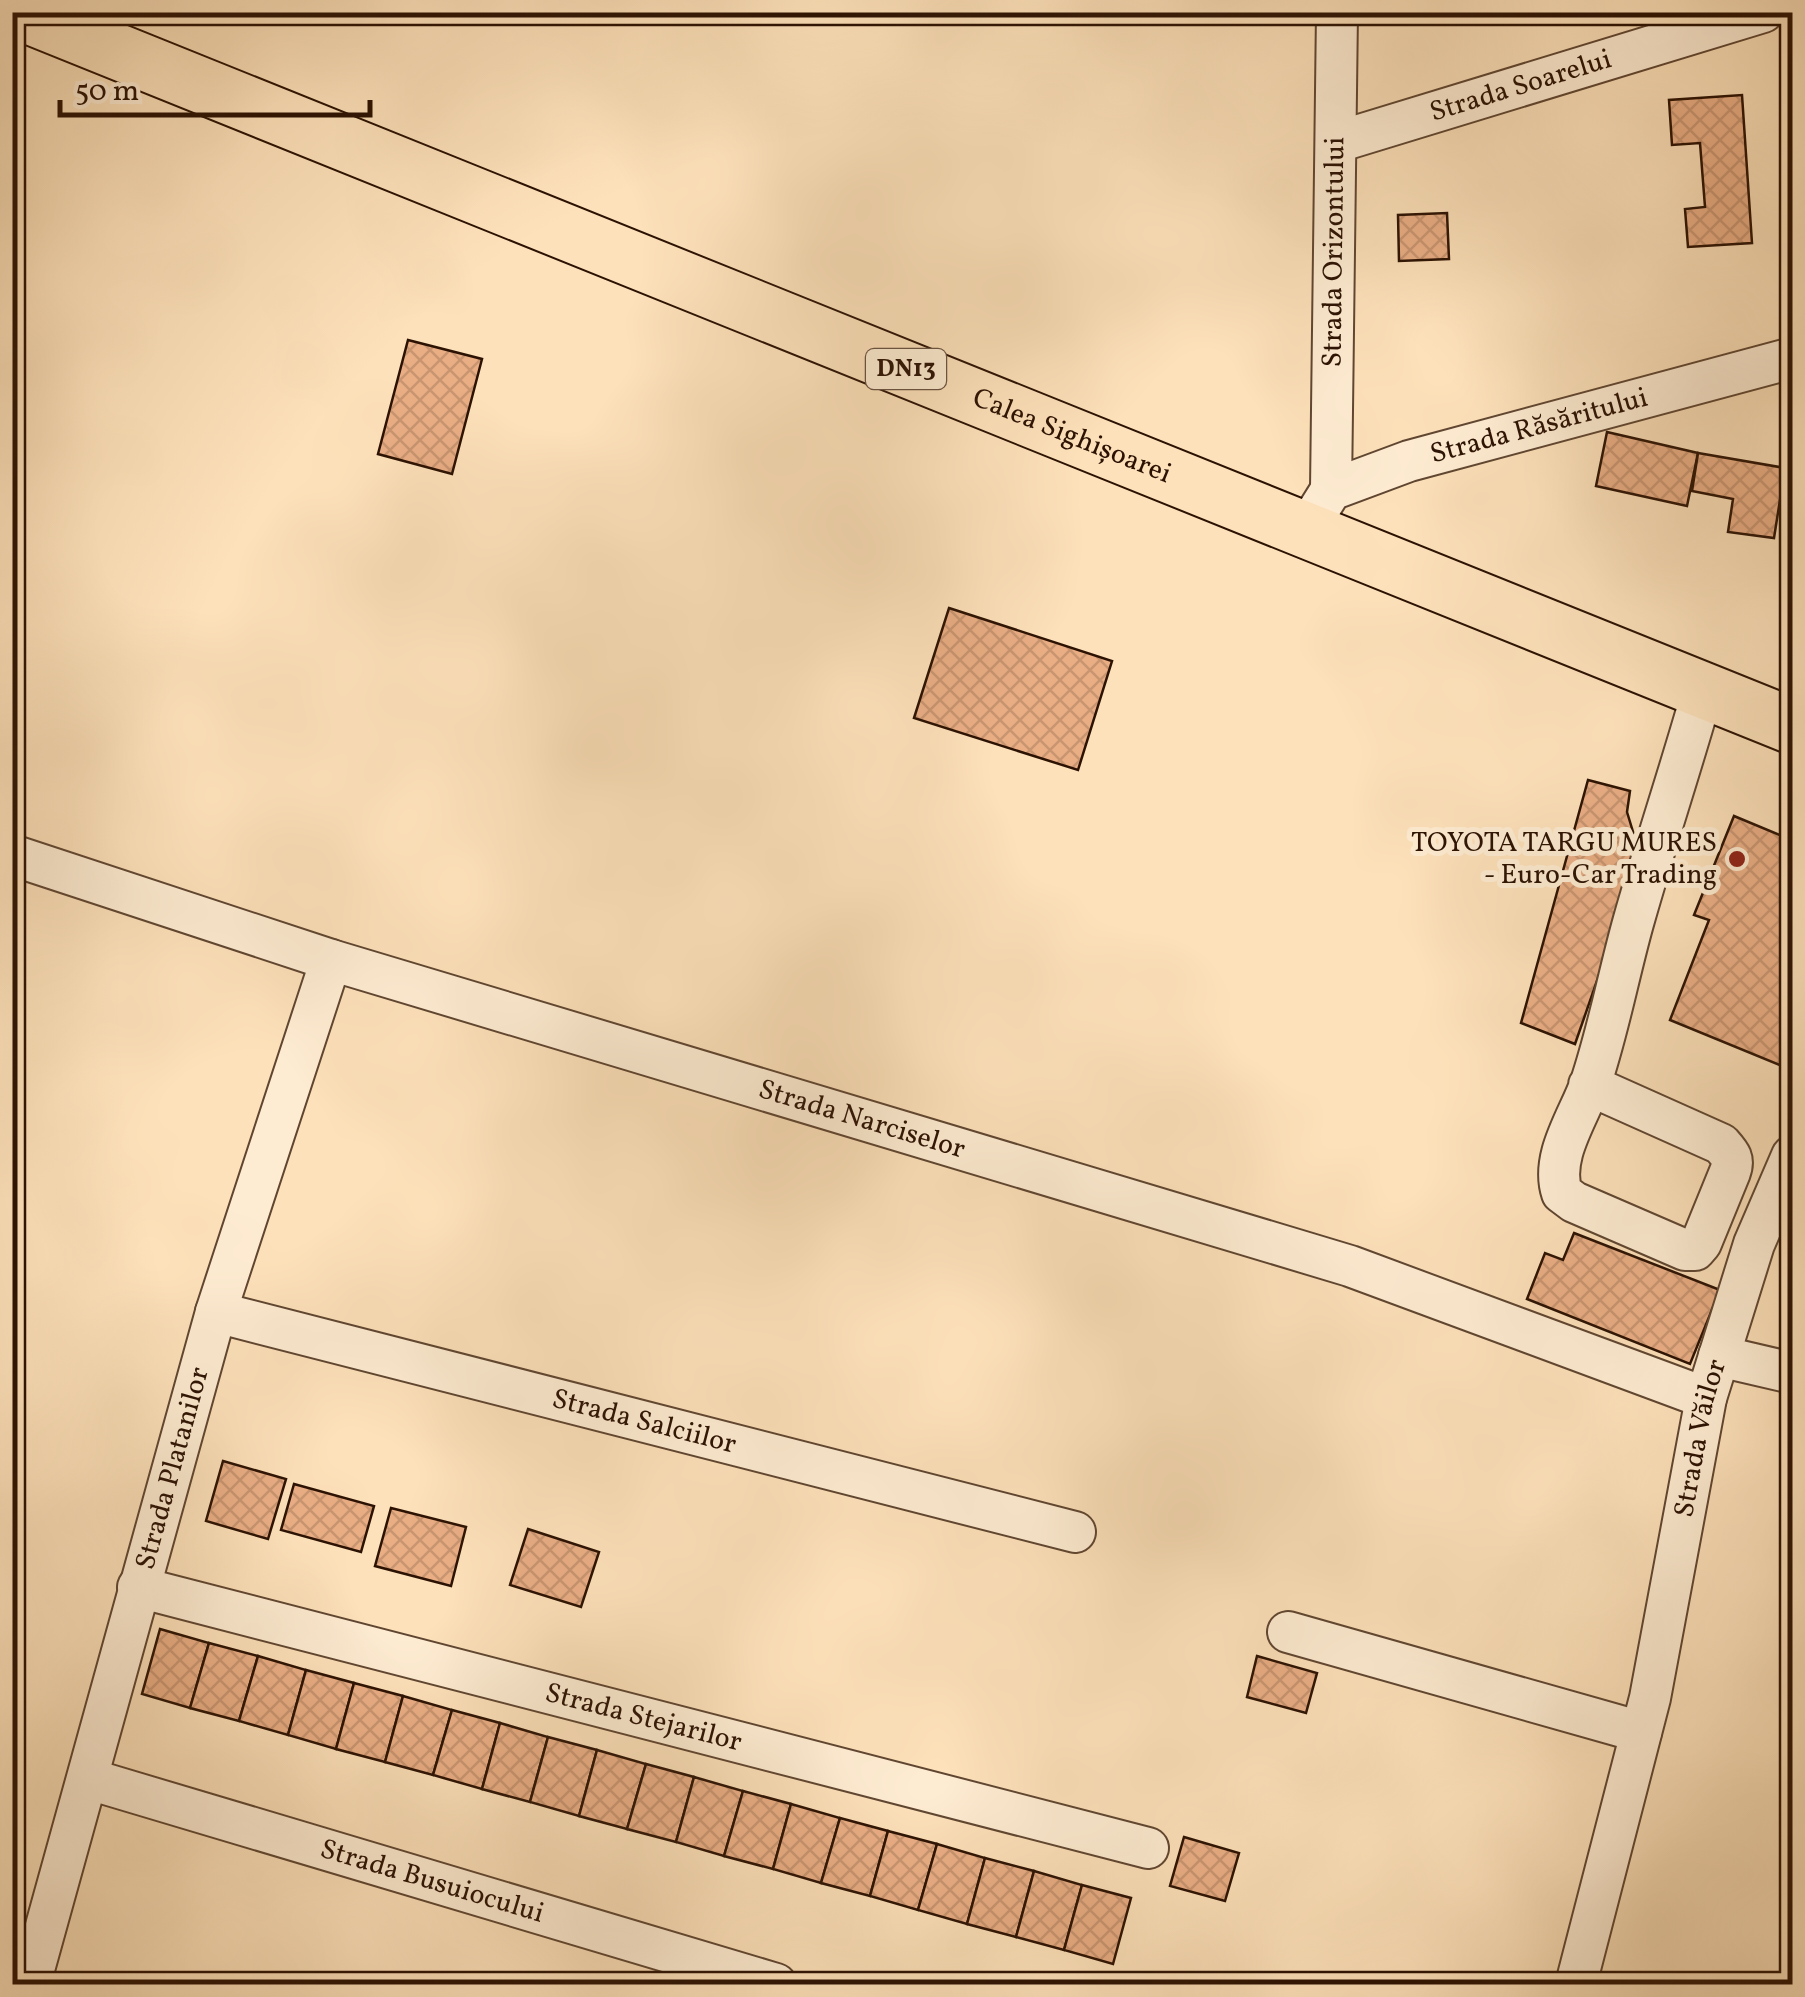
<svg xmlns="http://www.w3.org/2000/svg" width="1805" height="1997" font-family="Vollkorn,serif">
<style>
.building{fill:url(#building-cross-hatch);stroke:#2c1203;stroke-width:2.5}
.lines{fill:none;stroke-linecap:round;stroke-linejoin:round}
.minor-casing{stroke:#604631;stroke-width:44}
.highway-casing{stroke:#2c1203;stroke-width:59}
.minor{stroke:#feecd2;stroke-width:40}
.highway{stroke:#fde1ba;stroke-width:55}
.poi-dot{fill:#8f2418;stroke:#feecd2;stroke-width:4}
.labels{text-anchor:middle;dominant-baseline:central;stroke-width:10;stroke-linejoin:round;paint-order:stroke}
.shield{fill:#feecd2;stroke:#6b5341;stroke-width:2.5}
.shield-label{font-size:25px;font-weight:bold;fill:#2c1203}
.street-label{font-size:28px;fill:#2c1203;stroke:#feecd2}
.poi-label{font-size:28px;fill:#2c1203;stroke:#feecd2;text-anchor:end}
</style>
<defs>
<pattern id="building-cross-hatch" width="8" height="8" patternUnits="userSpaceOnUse" patternTransform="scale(2.5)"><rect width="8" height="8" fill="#eaae85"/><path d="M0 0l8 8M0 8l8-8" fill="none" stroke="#c99571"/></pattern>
</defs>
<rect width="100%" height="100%" fill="#fde1ba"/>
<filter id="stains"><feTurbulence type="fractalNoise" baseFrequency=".002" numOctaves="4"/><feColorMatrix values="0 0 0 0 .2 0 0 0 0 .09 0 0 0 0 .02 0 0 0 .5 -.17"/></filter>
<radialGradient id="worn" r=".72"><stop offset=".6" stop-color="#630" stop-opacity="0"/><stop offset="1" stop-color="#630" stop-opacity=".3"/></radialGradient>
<!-- building -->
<g class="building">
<path d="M 1742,95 L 1752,243 L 1688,247 L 1685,209 L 1705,207 L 1700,143 L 1672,145 L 1669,100 Z"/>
<path d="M 1792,142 L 1792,218 L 1784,143 Z"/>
<path d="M 1447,213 L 1449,259 L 1399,261 L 1398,215 Z"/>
<path d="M 408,340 L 482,359 L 452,474 L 378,454 Z"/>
<path d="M 1607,432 L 1698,453 L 1687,506 L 1596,486 Z"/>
<path d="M 1698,453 L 1785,468 L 1774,538 L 1728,532 L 1733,499 L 1692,491 Z"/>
<path d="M 949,608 L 1112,661 L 1078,770 L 914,718 Z"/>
<path d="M 1588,780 L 1630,791 L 1627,812 L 1637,845 L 1615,929 L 1575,1044 L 1521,1023 Z"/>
<path d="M 1734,816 L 1792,840 L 1792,1070 L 1670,1020 L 1709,920 L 1694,915 Z"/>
<path d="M 1574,1233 L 1720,1290 L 1690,1364 L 1527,1299 L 1545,1253 L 1563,1260 Z"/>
<path d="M 223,1461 L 286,1479 L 268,1539 L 206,1521 Z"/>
<path d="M 294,1484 L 374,1506 L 361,1552 L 281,1530 Z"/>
<path d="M 391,1508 L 466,1527 L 451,1586 L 375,1566 Z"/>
<path d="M 528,1529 L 599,1552 L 581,1607 L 510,1585 Z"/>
<path d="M 160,1629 L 209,1643 L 190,1708 L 142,1694 Z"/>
<path d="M 209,1643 L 258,1656 L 239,1721 L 190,1708 Z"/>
<path d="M 258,1656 L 306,1670 L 288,1735 L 239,1721 Z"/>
<path d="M 1257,1656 L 1317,1673 L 1306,1713 L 1247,1697 Z"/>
<path d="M 306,1670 L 354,1683 L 336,1749 L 288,1735 Z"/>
<path d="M 354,1683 L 403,1696 L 385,1762 L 336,1749 Z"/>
<path d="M 403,1696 L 452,1710 L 433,1775 L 385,1762 Z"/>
<path d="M 452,1710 L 500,1723 L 482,1789 L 433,1775 Z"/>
<path d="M 500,1723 L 548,1737 L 530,1802 L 482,1789 Z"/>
<path d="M 548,1737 L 597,1750 L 579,1816 L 530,1802 Z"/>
<path d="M 597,1750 L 646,1764 L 627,1829 L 579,1816 Z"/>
<path d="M 646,1764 L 694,1777 L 676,1842 L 627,1829 Z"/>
<path d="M 694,1777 L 743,1791 L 724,1856 L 676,1842 Z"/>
<path d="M 743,1791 L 791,1804 L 773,1869 L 724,1856 Z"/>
<path d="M 791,1804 L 840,1818 L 821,1883 L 773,1869 Z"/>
<path d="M 840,1818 L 888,1831 L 870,1896 L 821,1883 Z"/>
<path d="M 888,1831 L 937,1844 L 918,1910 L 870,1896 Z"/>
<path d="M 1184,1837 L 1239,1853 L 1225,1901 L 1170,1886 Z"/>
<path d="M 937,1844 L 985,1858 L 967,1924 L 918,1910 Z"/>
<path d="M 985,1858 L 1034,1871 L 1016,1937 L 967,1924 Z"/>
<path d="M 1034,1871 L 1082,1885 L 1064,1950 L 1016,1937 Z"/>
<path d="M 1082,1885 L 1131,1898 L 1113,1964 L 1064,1950 Z"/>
</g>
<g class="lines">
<!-- minor casing -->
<g class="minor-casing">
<g id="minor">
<path id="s1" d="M 1337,142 L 1763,12"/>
<path id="s2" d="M 1331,490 L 1337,12"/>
<path id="s3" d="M 1306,530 L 1331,490 L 1409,461 L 1792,358"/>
<path id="s4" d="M 12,855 L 331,960 L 1350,1266 L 1706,1398"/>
<path d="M 1589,1085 L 1721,1144 C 1730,1154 1735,1159 1730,1172 L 1701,1243 L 1695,1250 L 1685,1250 L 1574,1202 L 1562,1193 C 1550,1157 1578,1118 1590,1085 C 1608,1032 1618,977 1633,923 C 1655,845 1681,768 1703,690"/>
<path id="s5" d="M 216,1312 L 1075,1532"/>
<path d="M 1719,1356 L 1792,1373"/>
<path id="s6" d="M 138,1587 L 1148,1848"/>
<path d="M 1288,1632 L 1641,1732"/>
<path id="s7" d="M 89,1779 L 776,1984"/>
<path id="s8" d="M 30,1984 L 216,1312 L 331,960"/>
<path id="s9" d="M 1576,1984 L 1650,1698 L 1706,1398 L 1754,1244 L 1792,1156"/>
</g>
</g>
<!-- highway casing -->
<g class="highway-casing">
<g id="highway">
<path id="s10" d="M 19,12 L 1792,726"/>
</g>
</g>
<!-- minor -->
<use href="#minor" class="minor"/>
<!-- highway -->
<use href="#highway" class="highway"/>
</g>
<!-- markers -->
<circle class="poi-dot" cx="1737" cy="859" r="10"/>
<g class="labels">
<!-- shield labels -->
<rect class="shield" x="866" y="349" width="80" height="40" rx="8"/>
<g class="shield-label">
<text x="906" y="369">DN13</text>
</g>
<!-- street labels -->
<g class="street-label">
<text stroke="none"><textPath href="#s1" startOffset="192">Strada Soarelui</textPath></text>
<text stroke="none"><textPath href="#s2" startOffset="238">Strada Orizontului</textPath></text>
<text stroke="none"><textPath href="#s3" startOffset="265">Strada Răsăritului</textPath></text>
<text stroke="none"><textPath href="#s10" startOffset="1135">Calea Sighișoarei</textPath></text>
<text stroke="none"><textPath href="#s4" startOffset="890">Strada Narciselor</textPath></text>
<text stroke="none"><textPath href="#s5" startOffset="442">Strada Salciilor</textPath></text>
<text stroke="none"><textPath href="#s9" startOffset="560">Strada Văilor</textPath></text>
<text stroke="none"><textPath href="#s8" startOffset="535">Strada Platanilor</textPath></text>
<text stroke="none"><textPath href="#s6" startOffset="522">Strada Stejarilor</textPath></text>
<text stroke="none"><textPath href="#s7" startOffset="358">Strada Busuiocului</textPath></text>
</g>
<!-- poi labels -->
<g class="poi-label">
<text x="1717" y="843">TOYOTA TARGU MURES<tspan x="1717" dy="32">- Euro-Car Trading</tspan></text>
</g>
</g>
<!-- margin -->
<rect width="1805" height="1997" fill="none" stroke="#fde1ba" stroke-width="50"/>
<rect x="15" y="15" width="1775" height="1967" fill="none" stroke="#2c1203" stroke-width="5"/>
<rect x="25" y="25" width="1755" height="1947" fill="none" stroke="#2c1203" stroke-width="2.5"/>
<!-- scale -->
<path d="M60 100v15h310v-15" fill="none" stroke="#2c1203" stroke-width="5"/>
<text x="75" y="100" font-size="30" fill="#2c1203" stroke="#feecd2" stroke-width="8" paint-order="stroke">50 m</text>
<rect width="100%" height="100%" filter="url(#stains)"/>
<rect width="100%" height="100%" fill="url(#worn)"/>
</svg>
